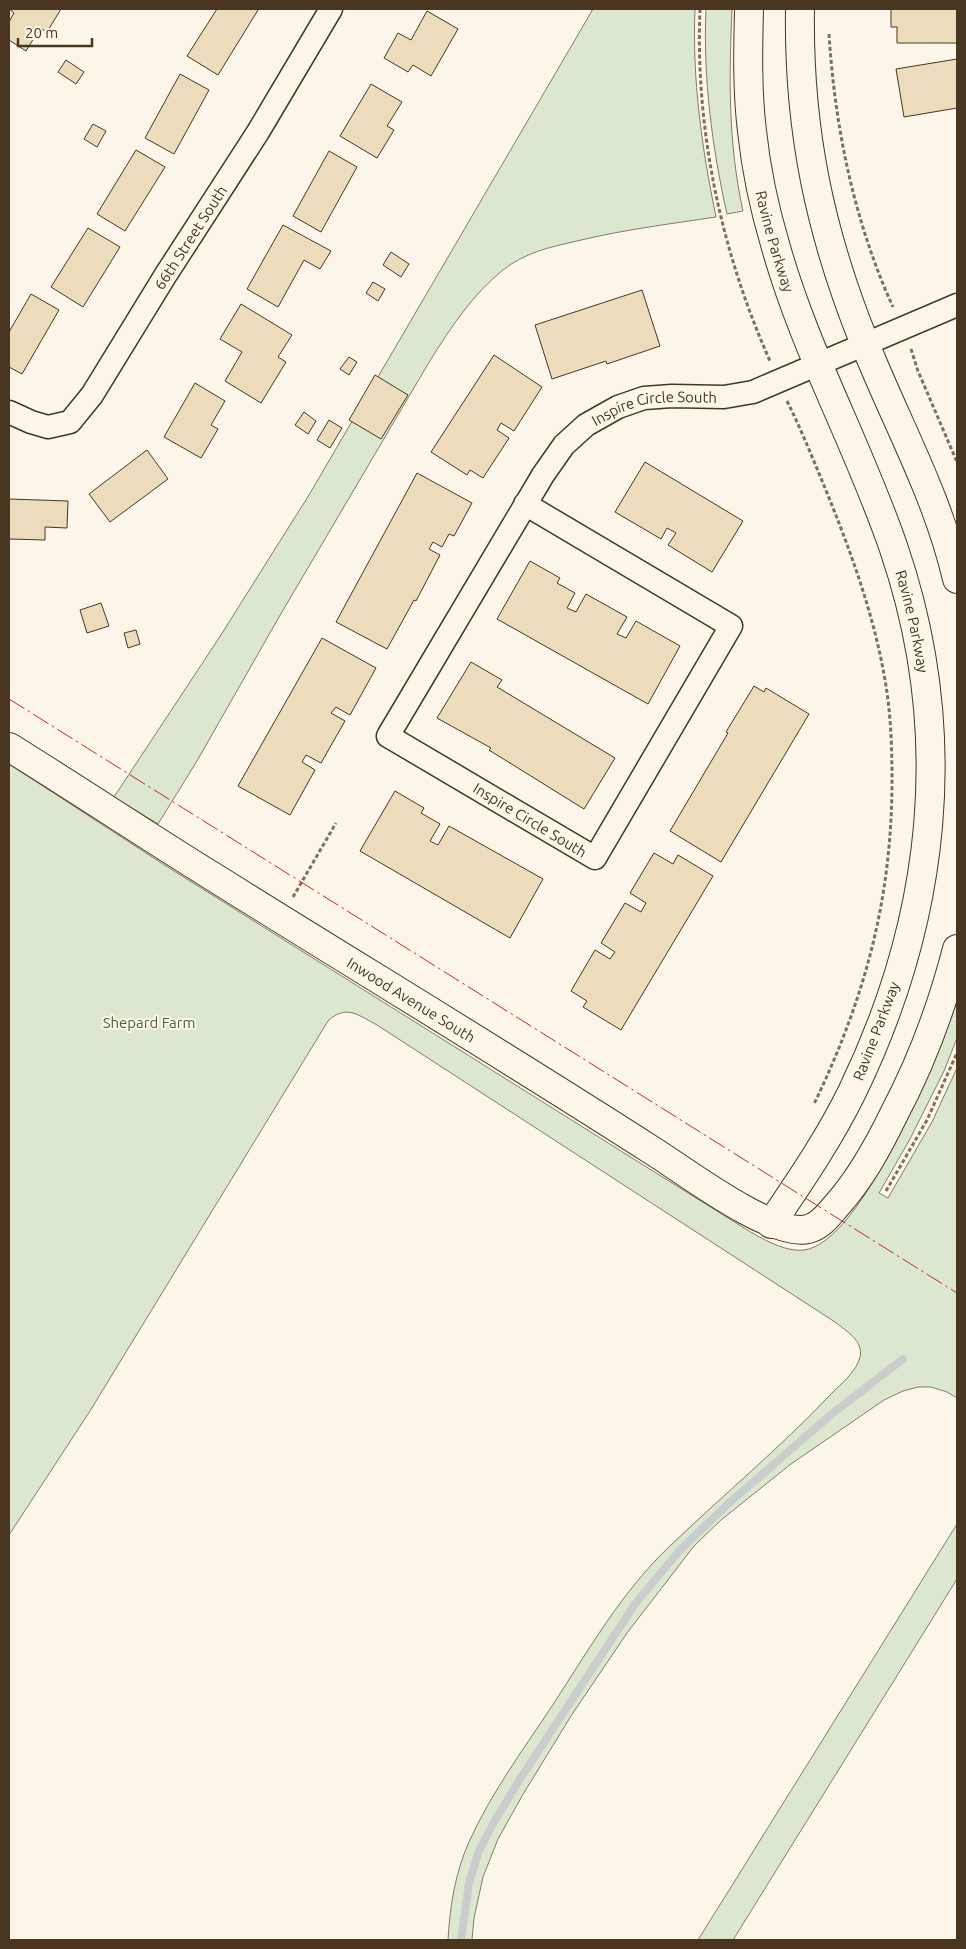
<svg xmlns="http://www.w3.org/2000/svg" width="966" height="1949" font-family="Ubuntu,sans-serif">
<style>
.green{fill:#dce7d0;stroke:#887966}
.lines{fill:none;stroke-linecap:round;stroke-linejoin:round}
.stream{stroke:#c9cecd;stroke-width:8}
.building{fill:#ecdcbc;stroke:#4a3520}
.minor-casing{stroke:#4a3520;stroke-width:25}
.tertiary-casing{stroke:#4a3520;stroke-width:30}
.path{stroke:#7f6f5c;stroke-width:3;stroke-dasharray:4 2.5;stroke-linecap:butt}
.minor{stroke:#fbf6e9;stroke-width:22}
.tertiary{stroke:#fbf6e9;stroke-width:28}
.power{stroke:#c62828;stroke-width:1;stroke-dasharray:18 4 2.5 4;stroke-linecap:butt}
.labels{text-anchor:middle;dominant-baseline:central;stroke-width:4;stroke-linejoin:round;paint-order:stroke}
.street-label{font-size:15px;fill:#4a3520;stroke:#fbf6e9}
.park-label{font-size:15px;fill:#436837;stroke:#fbf6e9}
</style>
<rect width="100%" height="100%" fill="#fbf6e9"/>
<!-- green -->
<g class="green">
<path d="M 593,9 L 695,9 C 692,79 702,149 716,217 C 669,224 622,230 577,241 C 550,247 524,253 503,270 C 472,295 452,326 431,359 L 279,617 L 197,761 L 158,824 L 114,797 L 219,638 L 309,495 Z"/>
<path d="M 706,9 L 732,9 C 729,78 728,143 743,211 L 727,214 C 712,147 703,78 706,9 Z"/>
<path d="M 9,764 L 166,866 L 728,1218 C 748,1230 780,1253 804,1250 C 862,1243 939,1052 957,1001 L 957,1038 L 944,1071 L 910,1139 L 879,1193 L 888,1198 L 932,1122 L 957,1068 L 957,1398 L 947,1392 L 931,1387 L 918,1387 L 903,1391 L 884,1400 L 791,1464 L 721,1520 L 694,1546 L 627,1633 L 571,1716 L 522,1796 L 498,1839 L 483,1877 L 474,1918 L 472,1940 L 448,1940 C 450,1906 455,1873 469,1842 C 491,1793 523,1750 552,1706 C 588,1651 622,1591 670,1546 C 723,1495 780,1448 831,1394 C 841,1384 857,1371 860,1357 C 864,1341 846,1331 835,1322 L 377,1025 C 358,1015 346,1004 328,1021 L 90,1411 L 9,1535 Z"/>
<path d="M 957,1524 L 957,1579 L 733,1940 L 698,1940 Z"/>
</g>
<g class="lines">
<!-- stream -->
<path class="stream" d="M 461,1940 L 469,1883 L 479,1851 L 493,1824 L 520,1779 L 635,1604 L 680,1550 L 729,1503 L 833,1413 L 903,1359"/>
</g>
<!-- building -->
<g class="building">
<path d="M 9,9 L 61,9 L 47,32 L 40,28 L 26,51 L 9,40 L 9,22 L 14,13 Z"/>
<path d="M 217,9 L 255,9 L 258,10 L 218,75 L 187,56 Z"/>
<path d="M 891,9 L 957,9 L 957,43 L 897,43 L 897,27 L 891,27 Z"/>
<path d="M 427,11 L 458,29 L 431,76 L 413,65 L 408,72 L 384,58 L 398,33 L 411,40 Z"/>
<path d="M 957,59 L 957,108 L 904,117 L 896,69 Z"/>
<path d="M 66,60 L 84,72 L 76,84 L 58,72 Z"/>
<path d="M 180,74 L 209,90 L 174,154 L 145,138 Z"/>
<path d="M 371,84 L 402,102 L 387,126 L 394,130 L 377,158 L 340,136 Z"/>
<path d="M 93,124 L 106,131 L 97,147 L 84,139 Z"/>
<path d="M 136,150 L 165,167 L 125,231 L 97,214 Z"/>
<path d="M 329,151 L 357,167 L 321,232 L 293,216 Z"/>
<path d="M 283,225 L 331,251 L 320,269 L 304,260 L 278,307 L 247,289 Z"/>
<path d="M 88,228 L 120,247 L 83,307 L 51,287 Z"/>
<path d="M 391,252 L 409,264 L 401,277 L 383,265 Z"/>
<path d="M 373,282 L 385,289 L 378,301 L 366,293 Z"/>
<path d="M 642,290 L 660,346 L 607,364 L 606,361 L 552,379 L 535,325 Z"/>
<path d="M 31,294 L 59,310 L 22,374 L 9,367 L 9,332 Z"/>
<path d="M 241,304 L 292,335 L 278,357 L 286,362 L 261,403 L 225,381 L 242,352 L 220,339 Z"/>
<path d="M 494,355 L 542,387 L 514,431 L 501,423 L 497,430 L 509,438 L 483,478 L 470,470 L 467,475 L 431,452 Z"/>
<path d="M 349,357 L 357,362 L 349,375 L 340,369 Z"/>
<path d="M 375,375 L 408,395 L 381,439 L 349,420 Z"/>
<path d="M 195,383 L 225,401 L 211,425 L 218,429 L 201,458 L 164,437 Z"/>
<path d="M 304,412 L 316,421 L 308,434 L 295,425 Z"/>
<path d="M 329,420 L 342,428 L 330,448 L 317,440 Z"/>
<path d="M 147,450 L 168,479 L 110,522 L 89,494 Z"/>
<path d="M 645,462 L 743,521 L 712,572 L 668,545 L 676,533 L 667,528 L 661,539 L 615,512 Z"/>
<path d="M 417,473 L 472,503 L 454,536 L 449,534 L 442,547 L 433,542 L 429,549 L 440,555 L 416,601 L 414,600 L 387,649 L 336,622 Z"/>
<path d="M 9,499 L 68,501 L 67,528 L 45,527 L 45,540 L 9,539 Z"/>
<path d="M 530,561 L 560,578 L 557,583 L 575,593 L 567,608 L 576,612 L 586,594 L 627,617 L 617,634 L 626,638 L 636,621 L 680,646 L 648,704 L 497,619 Z"/>
<path d="M 101,603 L 109,626 L 87,633 L 80,610 Z"/>
<path d="M 136,630 L 140,644 L 128,648 L 124,633 Z"/>
<path d="M 322,638 L 376,668 L 350,715 L 336,707 L 331,713 L 345,721 L 321,763 L 306,755 L 302,762 L 315,770 L 290,815 L 238,786 Z"/>
<path d="M 471,662 L 502,680 L 497,687 L 615,758 L 584,809 L 489,750 L 491,748 L 437,718 Z"/>
<path d="M 754,686 L 764,692 L 766,688 L 809,714 L 721,862 L 670,831 L 728,733 L 726,732 Z"/>
<path d="M 395,791 L 424,808 L 421,813 L 440,824 L 430,841 L 438,845 L 449,826 L 543,879 L 510,938 L 360,851 Z"/>
<path d="M 654,853 L 673,864 L 678,855 L 713,876 L 621,1030 L 583,1007 L 587,1001 L 571,991 L 595,950 L 610,959 L 615,952 L 601,943 L 625,903 L 641,912 L 646,903 L 630,893 Z"/>
</g>
<g class="lines">
<!-- minor casing -->
<g class="minor-casing">
<g id="minor">
<path id="s1" d="M 9,412 L 31,422 L 48,427 L 70,422 L 92,395 L 165,276 L 258,132 L 331,9"/>
<path id="s2" d="M 525,504 L 731,626 L 595,858 L 388,736 L 543,475 L 564,445 L 586,425 L 618,407 L 644,398 L 672,396 L 724,397 L 753,392 L 957,305"/>
</g>
</g>
<!-- tertiary casing -->
<g class="tertiary-casing">
<g id="tertiary">
<path id="s3" d="M 749,9 C 748,49 747,90 752,131 C 756,169 764,207 775,244 C 804,349 859,446 894,549 C 957,734 936,919 852,1092 C 829,1139 800,1181 771,1224"/>
<path d="M 800,9 C 798,129 820,233 865,344 C 896,422 938,496 957,579"/>
<path id="s4" d="M 9,747 C 77,789 144,834 212,876 C 359,968 507,1057 653,1151 C 685,1171 773,1238 808,1229 C 821,1226 829,1214 837,1205 C 861,1178 878,1147 894,1114 C 922,1061 942,1007 957,949"/>
</g>
</g>
<!-- path -->
<g class="path">
<path d="M 700,9 C 695,129 721,251 770,361"/>
<path d="M 829,34 C 835,128 854,221 893,307"/>
<path d="M 911,349 L 918,371 L 957,462"/>
<path d="M 787,401 C 801,429 813,459 825,488 C 851,552 875,617 886,686 C 891,717 892,749 892,780 C 892,899 865,998 814,1104"/>
<path d="M 293,897 L 336,823"/>
<path d="M 886,1191 L 927,1120 L 957,1053"/>
</g>
<!-- minor -->
<use href="#minor" class="minor"/>
<!-- tertiary -->
<use href="#tertiary" class="tertiary"/>
<!-- power -->
<path class="power" d="M 9,699 L 957,1293"/>
</g>
<g class="labels">
<!-- street labels -->
<g class="street-label">
<text stroke="none"><textPath href="#s1" startOffset="285">66th Street South</textPath></text>
<text stroke="none"><textPath href="#s3" startOffset="235">Ravine Parkway</textPath></text>
<text stroke="none"><textPath href="#s2" startOffset="1191">Inspire Circle South</textPath></text>
<text stroke="none"><textPath href="#s3" startOffset="640">Ravine Parkway</textPath></text>
<text transform="translate(530 820) rotate(31)">Inspire Circle South</text>
<text stroke="none"><textPath href="#s4" startOffset="475">Inwood Avenue South</textPath></text>
<text transform="translate(876 1031) rotate(-69)">Ravine Parkway</text>
</g>
<!-- park labels -->
<g class="park-label">
<text x="149" y="1022">Shepard Farm</text>
</g>
</g>
<!-- border -->
<rect width="966" height="1949" fill="none" stroke="#4a3520" stroke-width="20"/>
<!-- scale -->
<path d="M18 38v8h74v-8" fill="none" stroke="#4a3520" stroke-width="2.5"/>
<text x="25" y="38" font-size="15" fill="#4a3520" stroke="#fbf6e9" stroke-width="4" paint-order="stroke">20 m</text>
</svg>
